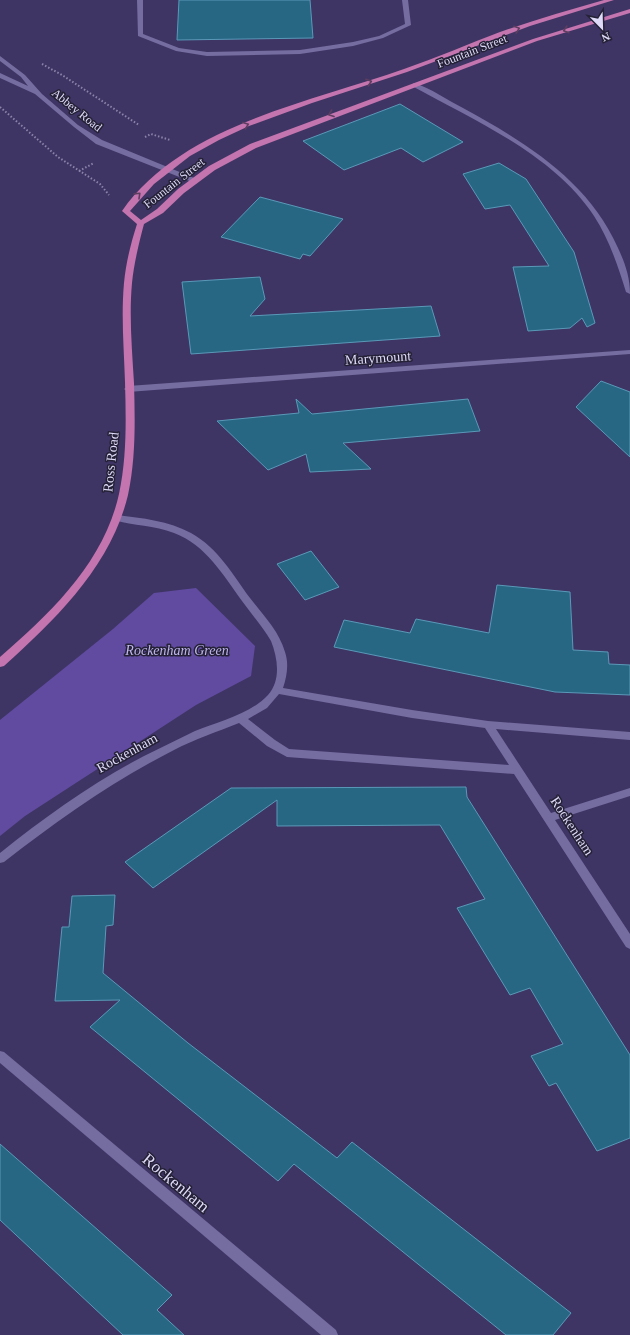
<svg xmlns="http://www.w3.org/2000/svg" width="630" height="1335" font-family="'Times New Roman',serif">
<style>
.green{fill:#604ba1}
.building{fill:#276784;stroke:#5a99b8}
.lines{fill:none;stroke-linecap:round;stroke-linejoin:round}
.path{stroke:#8b83aa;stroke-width:2;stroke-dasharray:1.5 2;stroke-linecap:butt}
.minor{fill:#756ca0;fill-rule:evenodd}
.major{fill:#c474ae;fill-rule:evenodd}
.oneway{stroke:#5d3e61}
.labels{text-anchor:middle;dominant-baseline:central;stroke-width:3;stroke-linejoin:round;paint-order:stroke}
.far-street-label{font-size:12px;fill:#dedaf7;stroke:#252137}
.street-label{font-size:14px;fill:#dedaf7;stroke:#252137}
.park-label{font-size:14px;font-style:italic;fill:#bfb6ec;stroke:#252137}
.near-street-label{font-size:17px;fill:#dedaf7;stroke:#252137}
</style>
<rect width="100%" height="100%" fill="#3f3564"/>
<!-- green -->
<path class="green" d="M 196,588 L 255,646 L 251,676 L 196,705 L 25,816 L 0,836 L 0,720 L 113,629 L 154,593 Z"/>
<!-- building -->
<g class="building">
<path d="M 179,0 L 310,0 L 313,38 L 177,40 Z"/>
<path d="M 400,104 L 463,142 L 423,162 L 401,148 L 344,170 L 303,141 Z"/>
<path d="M 499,163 L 526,179 L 574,252 L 595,323 L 587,327 L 582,318 L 570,328 L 528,331 L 513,267 L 549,266 L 510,205 L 485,209 L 463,174 Z"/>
<path d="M 260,197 L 343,219 L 310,256 L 303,254 L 300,259 L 221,237 Z"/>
<path d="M 260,277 L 265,299 L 250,316 L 431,306 L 440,336 L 191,354 L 182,282 Z"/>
<path d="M 601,381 L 630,392 L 630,457 L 576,407 Z"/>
<path d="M 296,399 L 312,414 L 468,399 L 480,431 L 343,443 L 371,469 L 310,472 L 306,454 L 268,470 L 217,421 L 299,413 Z"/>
<path d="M 311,551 L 339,587 L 305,600 L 277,564 Z"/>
<path d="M 497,585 L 570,592 L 573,650 L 608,652 L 609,664 L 630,665 L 630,695 L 555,692 L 334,647 L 344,620 L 410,633 L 416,619 L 489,633 Z"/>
<path d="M 466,787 L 467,797 L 630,1055 L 630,1138 L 597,1151 L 556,1083 L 549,1086 L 531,1056 L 563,1044 L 530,988 L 510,995 L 457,908 L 485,899 L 440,825 L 277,826 L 277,800 L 153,888 L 125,862 L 231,788 Z"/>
<path d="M 115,895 L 113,925 L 106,926 L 103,973 L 188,1043 L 337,1158 L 352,1142 L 571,1313 L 553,1335 L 506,1335 L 294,1164 L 278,1181 L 90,1027 L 120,1000 L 55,1001 L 62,927 L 69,927 L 72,896 Z"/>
<path d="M 0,1144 L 172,1295 L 157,1310 L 184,1335 L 123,1335 L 0,1220 Z"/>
</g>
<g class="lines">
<!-- path -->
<g class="path">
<path d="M 42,64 L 62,75 L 139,125"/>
<path d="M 0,107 L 58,157 L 100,184 L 109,195"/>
<path d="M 145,137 L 151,134 L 170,140"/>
<path d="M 79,171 L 94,163"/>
</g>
<!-- minor -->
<g class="minor">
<path d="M 137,0 L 143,0 L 143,34 L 179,48 L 207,52 L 300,50 L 353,42 L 379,36 L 405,24 L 402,0 L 408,0 L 411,25 L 383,38 L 353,46 L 300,54 L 207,56 L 176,51 L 138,36 Z"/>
<path d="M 0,56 L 25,75 L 42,94 L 78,125 L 102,140 L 199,180 L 195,182 L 192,182 L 96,144 L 74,127 L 35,94 L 0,78 L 0,73 L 28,86 L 21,77 L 0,61 Z"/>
<path d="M 414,83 C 431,88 447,100 463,108 C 525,142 588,180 618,248 C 625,263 630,277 630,294 L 626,292 C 618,266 609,239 594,216 C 554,155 474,120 412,86 L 411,85 Z"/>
<path d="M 630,350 L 630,354 L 128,392 L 124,389 L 128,386 Z"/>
<path d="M 117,515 C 142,518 169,521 191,533 C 218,548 233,575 250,598 C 263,615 279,631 285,652 C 289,664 287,676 283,688 L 412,710 L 488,721 L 630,732 L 630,740 L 496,729 L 551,813 L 630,788 L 630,796 L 555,820 L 630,934 L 630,949 L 626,947 L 514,774 L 287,757 L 267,746 L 239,723 C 217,732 195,739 174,750 C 113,781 58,820 4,862 L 0,863 L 0,853 C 45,817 92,783 144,756 C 161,748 178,739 195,731 C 218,722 252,713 268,695 C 281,680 278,659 271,641 C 263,627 252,615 242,601 C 223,575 206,545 174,533 C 154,525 134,526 114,520 L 112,518 L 114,516 ZM 279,694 L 412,718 L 485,728 L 509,765 L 289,749 L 275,740 L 248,719 L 267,708 Z"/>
<path d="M 0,1051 L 4,1052 L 336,1330 L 338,1335 L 321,1335 L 0,1063 Z"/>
</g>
<!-- major -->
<path class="major" d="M 604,0 L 614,0 L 530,26 L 407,72 L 312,103 L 249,126 L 219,140 L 190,156 L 154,184 L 130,211 L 141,220 L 157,209 L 178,189 L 209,166 L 250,144 L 533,39 L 630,9 L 630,13 L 537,41 L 256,148 L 215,170 L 184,193 L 163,213 L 144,224 C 139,243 134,263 132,283 C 129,316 132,350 134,383 C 135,420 136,458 128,495 C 111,566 56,619 4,666 L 0,667 L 0,657 C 51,613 104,562 119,494 C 127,457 126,419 125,382 C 124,349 121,316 124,283 C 126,262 131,243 137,224 L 122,211 C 182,125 311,102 404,69 C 436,58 468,44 500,32 C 534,20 569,10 604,0 Z"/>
</g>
<!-- one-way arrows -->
<defs><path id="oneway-chevron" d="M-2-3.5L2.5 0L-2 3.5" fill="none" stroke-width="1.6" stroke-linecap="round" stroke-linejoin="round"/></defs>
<g class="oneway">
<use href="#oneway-chevron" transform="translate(517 29) rotate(-19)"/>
<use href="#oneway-chevron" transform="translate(566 30) rotate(163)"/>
<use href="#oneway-chevron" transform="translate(369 82) rotate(-18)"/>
<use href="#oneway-chevron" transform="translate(331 114) rotate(160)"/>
<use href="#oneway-chevron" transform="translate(246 125) rotate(-20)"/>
<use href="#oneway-chevron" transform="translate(138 195) rotate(-44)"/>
</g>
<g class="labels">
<!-- far-street labels -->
<g class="far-street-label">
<text transform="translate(472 51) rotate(-21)">Fountain Street</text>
<text transform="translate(77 110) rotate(39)">Abbey Road</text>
<text transform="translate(174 183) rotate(-38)">Fountain Street</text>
</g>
<!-- street labels -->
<g class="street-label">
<text transform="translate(378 358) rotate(-4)">Marymount</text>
<text transform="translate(111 462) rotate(-84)">Ross Road</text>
<text transform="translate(127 753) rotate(-29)">Rockenham</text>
<text transform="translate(572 826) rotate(57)">Rockenham</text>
</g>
<!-- park labels -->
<g class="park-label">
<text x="177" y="650">Rockenham Green</text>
</g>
<!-- near-street labels -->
<g class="near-street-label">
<text transform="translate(176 1183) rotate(40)">Rockenham</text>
</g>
</g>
<!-- north arrow -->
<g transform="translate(602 28) rotate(157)" stroke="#252137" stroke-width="3" paint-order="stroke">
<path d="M0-3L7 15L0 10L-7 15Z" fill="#dedaf7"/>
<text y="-6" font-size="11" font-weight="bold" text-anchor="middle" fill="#dedaf7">N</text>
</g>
</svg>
